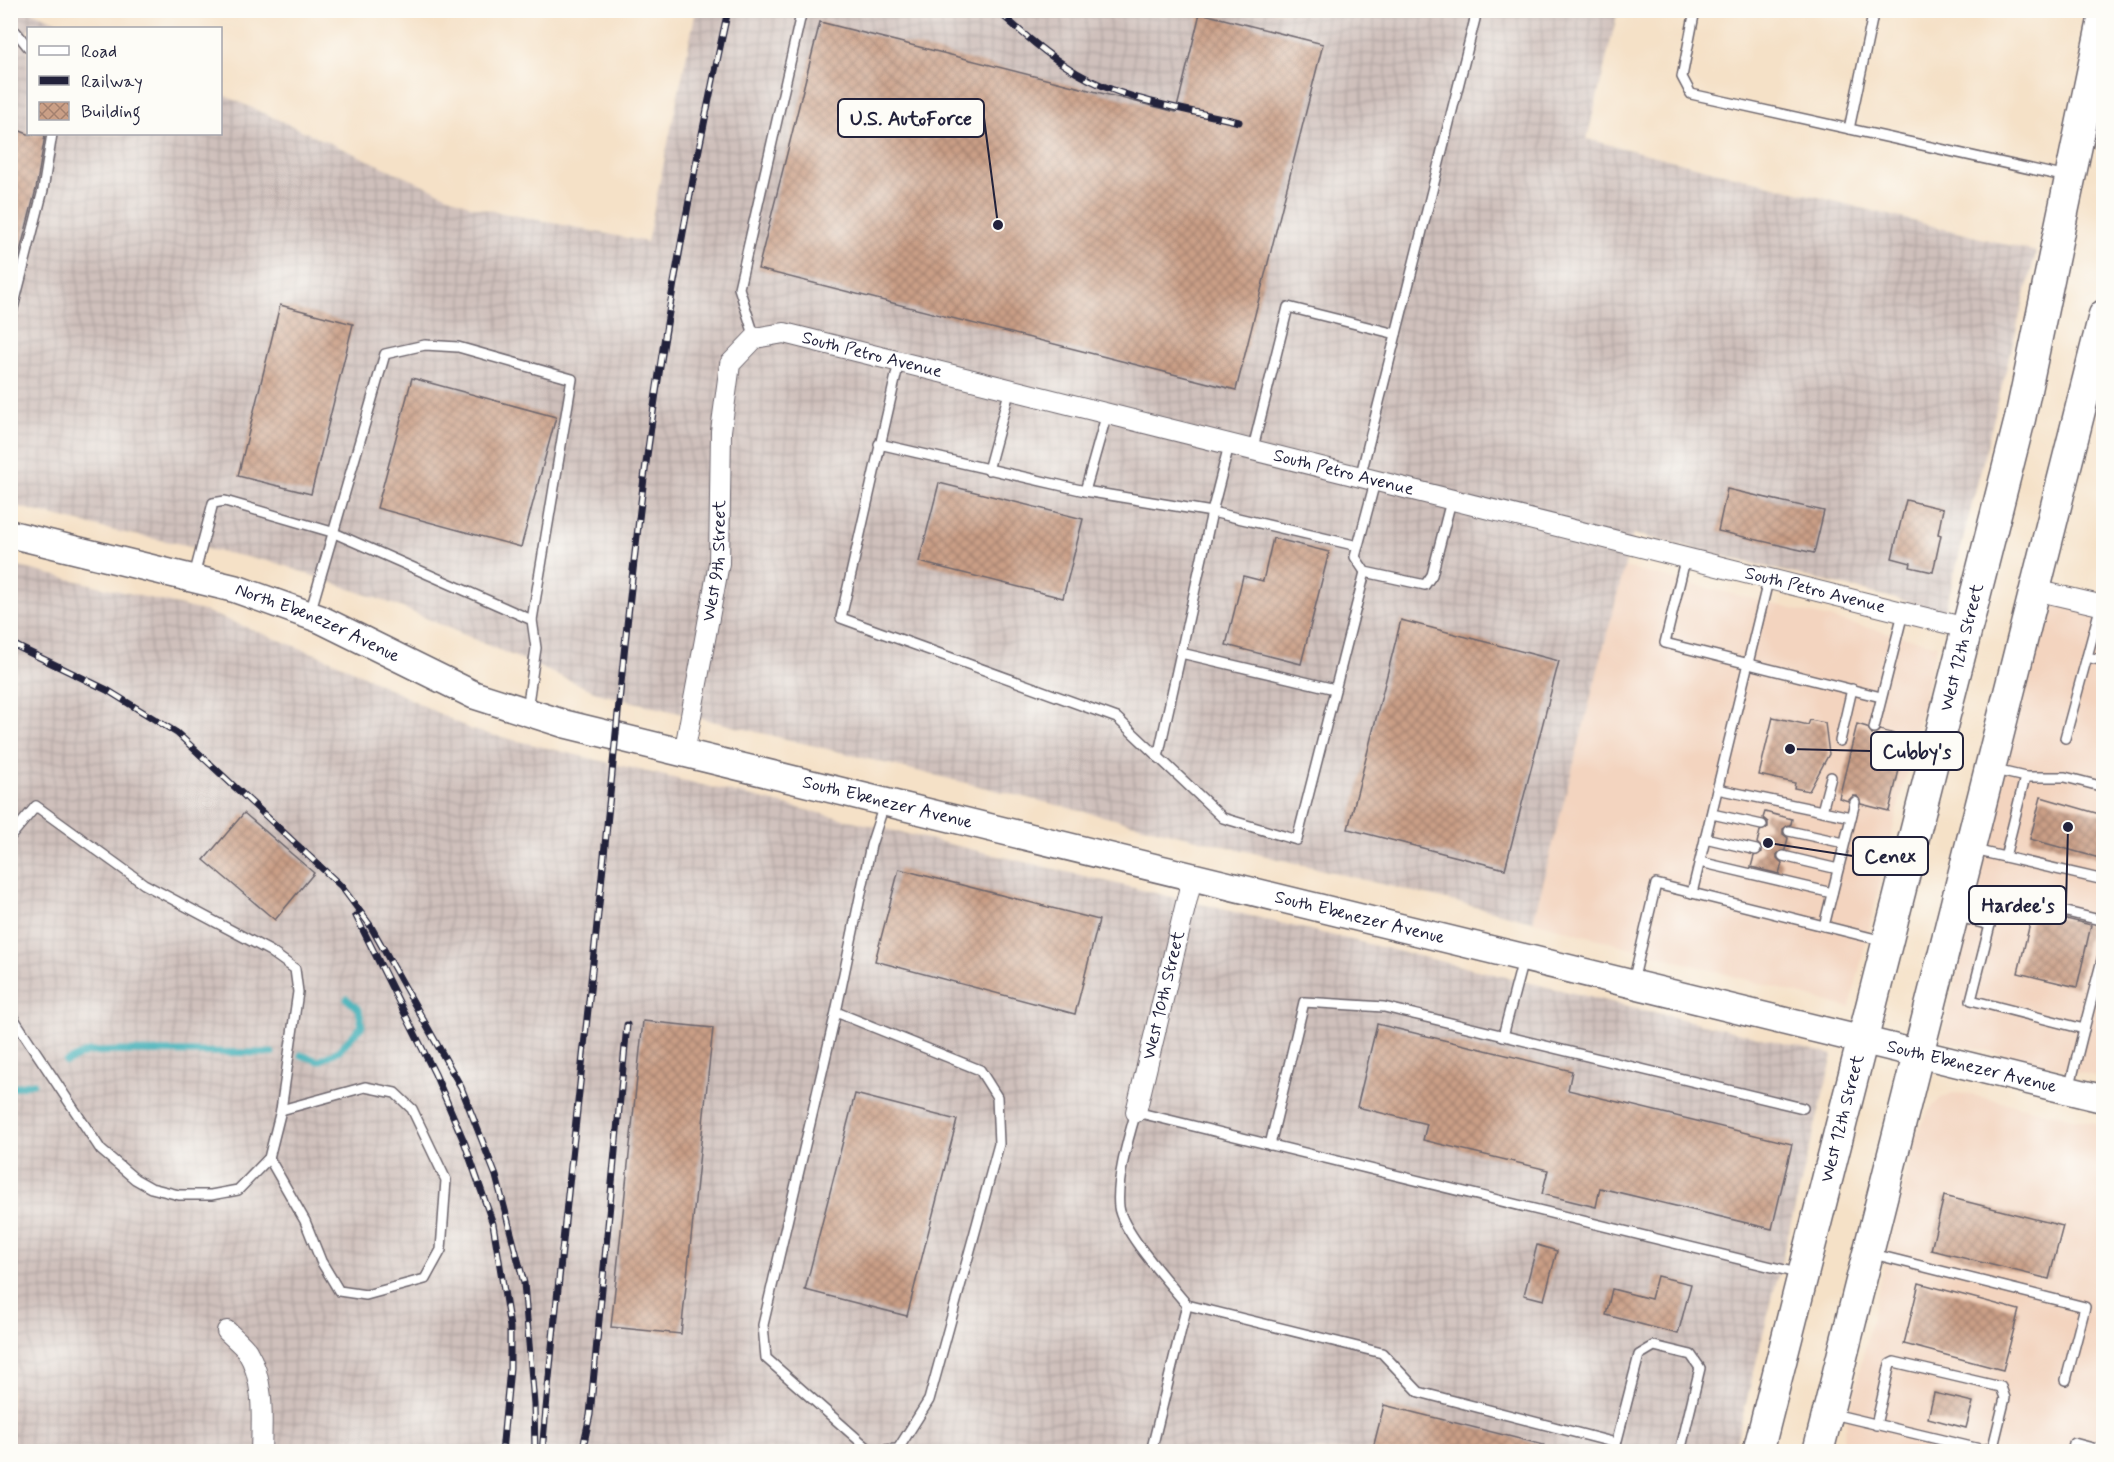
<svg xmlns="http://www.w3.org/2000/svg" width="2114" height="1462" font-family="Mynerve,sans-serif">
<style>
.built{fill:#f3d4bf}
.industrial{fill:url(#industrial-grid)}
.lines{fill:none;stroke-linecap:round;stroke-linejoin:round}
.stream{stroke:#3cadb6;stroke-width:7}
.building{fill:url(#building-cross-hatch)}
.lane-casing{stroke:#6c656c;stroke-width:12}
.street-casing{stroke:#6c656c;stroke-width:22}
.secondary-casing{stroke:#6c656c;stroke-width:30}
.primary-casing{stroke:#6c656c;stroke-width:33}
.lane{stroke:#fff;stroke-width:9}
.street{stroke:#fff;stroke-width:20}
.secondary{stroke:#fff;stroke-width:27}
.primary{stroke:#fff;stroke-width:30}
.rail-casing{stroke:#22223b;stroke-width:7}
.rail{stroke:#fdfcf7;stroke-width:4.5;stroke-dasharray:14;stroke-linecap:butt}
.labels{text-anchor:middle;dominant-baseline:central;stroke-width:4.5;stroke-linejoin:round;paint-order:stroke}
.street-label{font-size:18px;fill:#22223b;stroke:#fdfcf7}
.leader{fill:none;stroke:#22223b;stroke-width:2}
.callout-dot{fill:#22223b;stroke:#fdfcf7;stroke-width:2}
.callout{fill:#fdfcf7;stroke:#22223b;stroke-width:2}
.callout-label{font-size:20px;text-anchor:middle;font-weight:bold;fill:#22223b}
</style>
<defs>
<pattern id="industrial-grid" width="8" height="8" patternUnits="userSpaceOnUse" patternTransform="scale(1.5)"><rect width="8" height="8" fill="#cfc0bb"/><path d="M0 4h8M4 0v8" fill="none" stroke="#b1a5a2"/></pattern>
<pattern id="building-cross-hatch" width="8" height="8" patternUnits="userSpaceOnUse" patternTransform="scale(1.5)"><rect width="8" height="8" fill="#ca9f86"/><path d="M0 0l8 8M0 8l8-8" fill="none" stroke="#a4816f"/></pattern>
</defs>
<rect width="100%" height="100%" fill="#fdfcf7"/>
<filter id="ink" filterUnits="userSpaceOnUse"><feTurbulence type="fractalNoise" baseFrequency=".0167" numOctaves="2"/><feDisplacementMap in="SourceGraphic" scale="12" xChannelSelector="R" yChannelSelector="G"/><feConvolveMatrix kernelMatrix="1 2 1 2 8 2 1 2 1" color-interpolation-filters="sRGB"/></filter>
<filter id="wash" filterUnits="userSpaceOnUse"><feTurbulence type="fractalNoise" baseFrequency=".008" numOctaves="4" result="noise"/><feDisplacementMap in="SourceGraphic" scale="24" xChannelSelector="R" yChannelSelector="G"/><feGaussianBlur stdDeviation="1.35" result="paint"/><feColorMatrix in="noise" values="0 0 0 0 0 0 0 0 0 0 0 0 0 0 0 0 0 1.4 0 .05"/><feComposite in="paint" operator="in"/></filter>
<g filter="url(#wash)">
<rect width="100%" height="100%" fill="#f5e1c7"/>
<!-- built -->
<g class="built">
<path d="M 1624,567 L 1937,645 L 1850,1008 L 1533,921 Z"/>
<path d="M 2046,601 L 2103,615 L 2103,1078 L 1941,1040 Z"/>
<path d="M 1952,1093 L 1967,1094 L 2103,1125 L 2103,1451 L 1840,1452 L 1915,1137 L 1928,1111 L 1940,1099 Z"/>
</g>
<!-- industrial -->
<g class="industrial">
<path d="M 11,11 L 31,11 L 71,28 L 28,28 L 28,134 L 220,134 L 221,94 L 473,207 L 647,242 L 696,11 L 1618,11 L 1587,139 L 2036,252 L 1945,611 L 1633,534 L 1533,921 L 601,694 L 398,606 L 277,563 L 115,531 L 11,505 Z"/>
<path d="M 11,565 L 207,612 L 336,662 L 472,730 L 1833,1055 L 1734,1451 L 11,1452 Z"/>
</g>
<g class="lines">
<!-- stream -->
<g class="stream">
<path d="M 301,1055 L 319,1061 L 338,1051 L 362,1026 L 359,1010 L 347,999"/>
<path d="M 66,1062 L 88,1052 L 122,1051 L 272,1053"/>
<path d="M 10,1088 L 33,1083"/>
</g>
</g>
<g id="blocks">
<!-- building -->
<g class="building">
<path d="M 1200,13 L 1323,44 L 1236,390 L 758,269 L 820,22 L 1176,112 Z"/>
<path d="M 10,127 L 28,134 L 45,135 L 36,189 L 14,275 L 10,274 Z"/>
<path d="M 280,305 L 353,324 L 311,494 L 238,476 Z"/>
<path d="M 412,378 L 556,417 L 521,547 L 377,508 Z"/>
<path d="M 939,483 L 1083,519 L 1063,598 L 919,562 Z"/>
<path d="M 1727,489 L 1824,511 L 1814,553 L 1718,531 Z"/>
<path d="M 1906,500 L 1943,509 L 1938,534 L 1941,535 L 1933,572 L 1910,567 L 1911,563 L 1892,558 Z"/>
<path d="M 1273,538 L 1329,552 L 1301,664 L 1226,645 L 1243,576 L 1263,581 Z"/>
<path d="M 1401,620 L 1559,661 L 1505,869 L 1348,829 Z"/>
<path d="M 1773,717 L 1808,725 L 1810,720 L 1825,723 L 1829,754 L 1809,791 L 1794,788 L 1795,783 L 1759,775 Z"/>
<path d="M 1857,724 L 1867,727 L 1872,734 L 1880,730 L 1907,737 L 1889,811 L 1861,804 L 1857,796 L 1853,796 L 1848,801 L 1839,798 Z"/>
<path d="M 2041,797 L 2103,815 L 2103,859 L 2030,839 Z"/>
<path d="M 1765,812 L 1792,819 L 1791,824 L 1783,829 L 1783,834 L 1788,838 L 1785,850 L 1777,854 L 1777,858 L 1782,863 L 1779,874 L 1751,867 L 1754,856 L 1762,852 L 1762,848 L 1757,843 L 1760,831 L 1768,827 L 1768,822 L 1763,818 Z"/>
<path d="M 244,813 L 314,873 L 275,920 L 204,860 Z"/>
<path d="M 899,869 L 1099,920 L 1075,1014 L 875,961 Z"/>
<path d="M 2033,911 L 2091,925 L 2077,987 L 2018,973 Z"/>
<path d="M 643,1021 L 713,1028 L 681,1334 L 611,1327 Z"/>
<path d="M 1377,1024 L 1572,1071 L 1568,1090 L 1792,1144 L 1772,1229 L 1600,1188 L 1596,1207 L 1542,1194 L 1548,1170 L 1423,1140 L 1427,1124 L 1357,1107 Z"/>
<path d="M 855,1094 L 957,1120 L 907,1316 L 805,1290 Z"/>
<path d="M 1944,1196 L 2063,1226 L 2049,1279 L 1931,1250 Z"/>
<path d="M 1537,1245 L 1557,1251 L 1544,1300 L 1524,1295 Z"/>
<path d="M 1657,1276 L 1691,1284 L 1678,1334 L 1606,1315 L 1612,1289 L 1651,1299 Z"/>
<path d="M 1919,1283 L 2019,1310 L 2003,1370 L 1904,1344 Z"/>
<path d="M 1934,1393 L 1973,1402 L 1966,1428 L 1928,1418 Z"/>
<path d="M 1384,1405 L 1544,1445 L 1543,1452 L 1372,1452 Z"/>
</g>
</g>
</g>
<g filter="url(#ink)">
<use href="#blocks" fill-opacity="0" stroke="#6c656c" stroke-width="1.5"/>
<g class="lines">
<!-- lane casing -->
<g class="lane-casing">
<g id="lane">
<path d="M 1695,10 L 1682,77 L 1691,94 L 2067,177"/>
<path d="M 10,30 L 16,32 L 28,47"/>
<path d="M 1849,129 L 1874,10"/>
<path d="M 10,320 L 43,190 L 52,134"/>
<path d="M 755,338 L 739,288 L 802,10"/>
<path d="M 899,362 L 841,618 L 1117,718 L 1223,818 L 1297,840 L 1365,572"/>
<path d="M 1107,413 L 1085,491 L 1212,512 L 1158,757"/>
<path d="M 879,444 L 1085,491"/>
<path d="M 1229,445 L 1212,512 L 1358,546"/>
<path d="M 1252,452 L 1288,307 L 1396,334"/>
<path d="M 988,470 L 1010,389"/>
<path d="M 1360,478 L 1475,19"/>
<path d="M 1375,482 L 1355,557 L 1365,572 L 1425,585 L 1432,575 L 1451,501"/>
<path d="M 1685,560 L 1665,643 L 1881,697"/>
<path d="M 194,576 L 213,503 L 225,501 L 332,532 L 532,620 L 536,648 L 527,710"/>
<path d="M 1768,581 L 1692,893 L 1824,926"/>
<path d="M 310,613 L 385,354 L 425,345 L 458,347 L 572,379 L 532,620"/>
<path d="M 1181,653 L 1335,689"/>
<path d="M 2087,657 L 2104,661"/>
<path d="M 1874,728 L 1903,613"/>
<path d="M 2065,738 L 2101,605"/>
<path d="M 1840,741 L 1852,689"/>
<path d="M 1995,770 L 2025,777"/>
<path d="M 1717,789 L 1851,817"/>
<path d="M 1855,802 L 1824,926 L 1884,941"/>
<path d="M 1822,811 L 1831,777"/>
<path d="M 1712,814 L 1762,825"/>
<path d="M 1789,831 L 1844,843"/>
<path d="M 10,837 L 36,806 L 144,884 L 270,951 L 295,969 L 298,992 L 281,1110 L 269,1158 L 238,1190 L 211,1195 L 179,1195 L 151,1188 L 135,1179 L 101,1150 L 10,1013"/>
<path d="M 1705,838 L 1756,850"/>
<path d="M 1974,850 L 2104,880"/>
<path d="M 1783,856 L 1838,869"/>
<path d="M 2005,857 L 2025,777 L 2065,777 L 2104,787"/>
<path d="M 1700,862 L 1832,893"/>
<path d="M 1958,917 L 1990,925 L 1971,1000 L 2084,1029 L 2069,1089"/>
<path d="M 1990,925 L 1997,895 L 2104,921"/>
<path d="M 1633,982 L 1656,884 L 1692,893"/>
<path d="M 836,1012 L 980,1070 L 997,1097 L 999,1144 L 929,1400 L 898,1449 L 871,1451 L 766,1358 L 763,1325 L 836,1012 L 871,845 L 884,805"/>
<path d="M 2084,1029 L 2104,952"/>
<path d="M 1503,1036 L 1523,960"/>
<path d="M 1270,1145 L 1304,1002 L 1384,1007 L 1803,1108"/>
<path d="M 269,1158 L 305,1221 L 321,1261 L 339,1291 L 366,1295 L 425,1279 L 441,1250 L 446,1180 L 412,1109 L 395,1093 L 365,1087 L 281,1110"/>
<path d="M 1873,1254 L 2085,1307 L 2066,1380"/>
<path d="M 1187,1305 L 1382,1353 L 1419,1392 L 1616,1443"/>
<path d="M 1833,1414 L 1984,1450 L 1993,1447 L 2005,1398 L 2001,1387 L 1894,1362 L 1890,1364 L 1876,1425"/>
<path d="M 1151,1452 L 1187,1305 C 1170,1284 1122,1232 1119,1207 C 1116,1180 1128,1138 1136,1112 L 1801,1274"/>
<path d="M 1614,1452 L 1639,1355 L 1654,1346 L 1691,1355 L 1700,1368 L 1680,1452"/>
<path d="M 2072,1452 L 2074,1443 L 2104,1451"/>
</g>
</g>
<!-- street casing -->
<g class="street-casing">
<g id="street">
<path d="M 2035,590 L 2104,606"/>
<path id="s1" d="M 684,754 L 719,563 L 721,431 L 730,364 L 755,338 L 784,333 L 1966,628"/>
<path id="s2" d="M 1136,1112 L 1192,878"/>
<path d="M 227,1331 C 233,1337 242,1344 247,1351 C 265,1380 262,1419 261,1452"/>
</g>
</g>
<!-- secondary casing -->
<g class="secondary-casing">
<g id="secondary">
<path id="s3" d="M 10,534 L 236,589 L 320,619 L 474,695 L 565,724 L 2104,1099"/>
</g>
</g>
<!-- primary casing -->
<g class="primary-casing">
<g id="primary">
<path id="s4" d="M 1758,1452 L 2020,419 L 2104,15"/>
<path d="M 1818,1452 L 2104,315"/>
</g>
</g>
<!-- lane -->
<use href="#lane" class="lane"/>
<!-- street -->
<use href="#street" class="street"/>
<!-- secondary -->
<use href="#secondary" class="secondary"/>
<!-- primary -->
<use href="#primary" class="primary"/>
<!-- rail casing -->
<g class="rail-casing">
<g id="rail">
<path d="M 997,10 C 1022,33 1048,56 1077,73 C 1124,101 1186,109 1239,122"/>
<path d="M 10,643 L 107,690 L 177,733 L 341,886 L 370,925 L 461,1087 L 496,1176 L 524,1283 L 534,1404 L 535,1452"/>
<path d="M 356,916 L 435,1074 L 465,1144 L 493,1224 L 510,1327 L 510,1368 L 502,1452"/>
<path d="M 542,1452 C 559,1262 582,1074 601,885 C 613,768 623,652 637,536 C 657,359 690,184 728,10"/>
<path d="M 582,1452 L 590,1415 L 627,1025"/>
</g>
</g>
<!-- rail -->
<use href="#rail" class="rail"/>
</g>
</g>
<g class="labels">
<!-- street labels -->
<g class="street-label">
<text stroke="none"><textPath href="#s1" startOffset="550">South Petro Avenue</textPath></text>
<text stroke="none"><textPath href="#s1" startOffset="1036">South Petro Avenue</textPath></text>
<text stroke="none"><textPath href="#s1" startOffset="196">West 9th Street</textPath></text>
<text stroke="none"><textPath href="#s1" startOffset="1522">South Petro Avenue</textPath></text>
<text stroke="none"><textPath href="#s3" startOffset="321">North Ebenezer Avenue</textPath></text>
<text stroke="none"><textPath href="#s4" startOffset="830">West 12th Street</textPath></text>
<text stroke="none"><textPath href="#s3" startOffset="921">South Ebenezer Avenue</textPath></text>
<text stroke="none"><textPath href="#s3" startOffset="1407">South Ebenezer Avenue</textPath></text>
<text stroke="none"><textPath href="#s2" startOffset="120">West 10th Street</textPath></text>
<text stroke="none"><textPath href="#s3" startOffset="2037">South Ebenezer Avenue</textPath></text>
<text stroke="none"><textPath href="#s4" startOffset="344">West 12th Street</textPath></text>
</g>
</g>
<!-- callouts -->
<path class="leader" d="M998 225L984 118M1790 749L1871 751M1768 843L1853 856M2068 827L2066 905"/>
<g class="callout-dot">
<circle cx="998" cy="225" r="6"/>
<circle cx="1790" cy="749" r="6"/>
<circle cx="1768" cy="843" r="6"/>
<circle cx="2068" cy="827" r="6"/>
</g>
<g class="callout">
<rect x="838" y="99" width="146" height="38" rx="6"/>
<rect x="1871" y="732" width="92" height="38" rx="6"/>
<rect x="1853" y="837" width="75" height="38" rx="6"/>
<rect x="1969" y="886" width="97" height="38" rx="6"/>
</g>
<g class="callout-label">
<text x="911" y="125">U.S. AutoForce</text>
<text x="1917" y="758">Cubby's</text>
<text x="1890" y="863">Cenex</text>
<text x="2018" y="912">Hardee's</text>
</g>
<!-- margin -->
<rect width="2114" height="1462" fill="none" stroke="#fdfcf7" stroke-width="36"/>
<!-- legend -->
<rect x="27" y="27" width="195" height="108" fill="#fdfcf7" stroke="#a5a5ac" stroke-width="1.5"/>
<rect x="39" y="46" width="30" height="9" fill="#ffffff" stroke="#a5a5ac" stroke-width="1.5"/>
<text x="81" y="57" font-size="18" fill="#22223b">Road</text>
<rect x="39" y="76" width="30" height="9" fill="#22223b" stroke="#a5a5ac" stroke-width="1.5"/>
<text x="81" y="87" font-size="18" fill="#22223b">Railway</text>
<rect x="39" y="102" width="30" height="18" fill="url(#building-cross-hatch)" stroke="#a5a5ac" stroke-width="1.5"/>
<text x="81" y="117" font-size="18" fill="#22223b">Building</text>
</svg>
